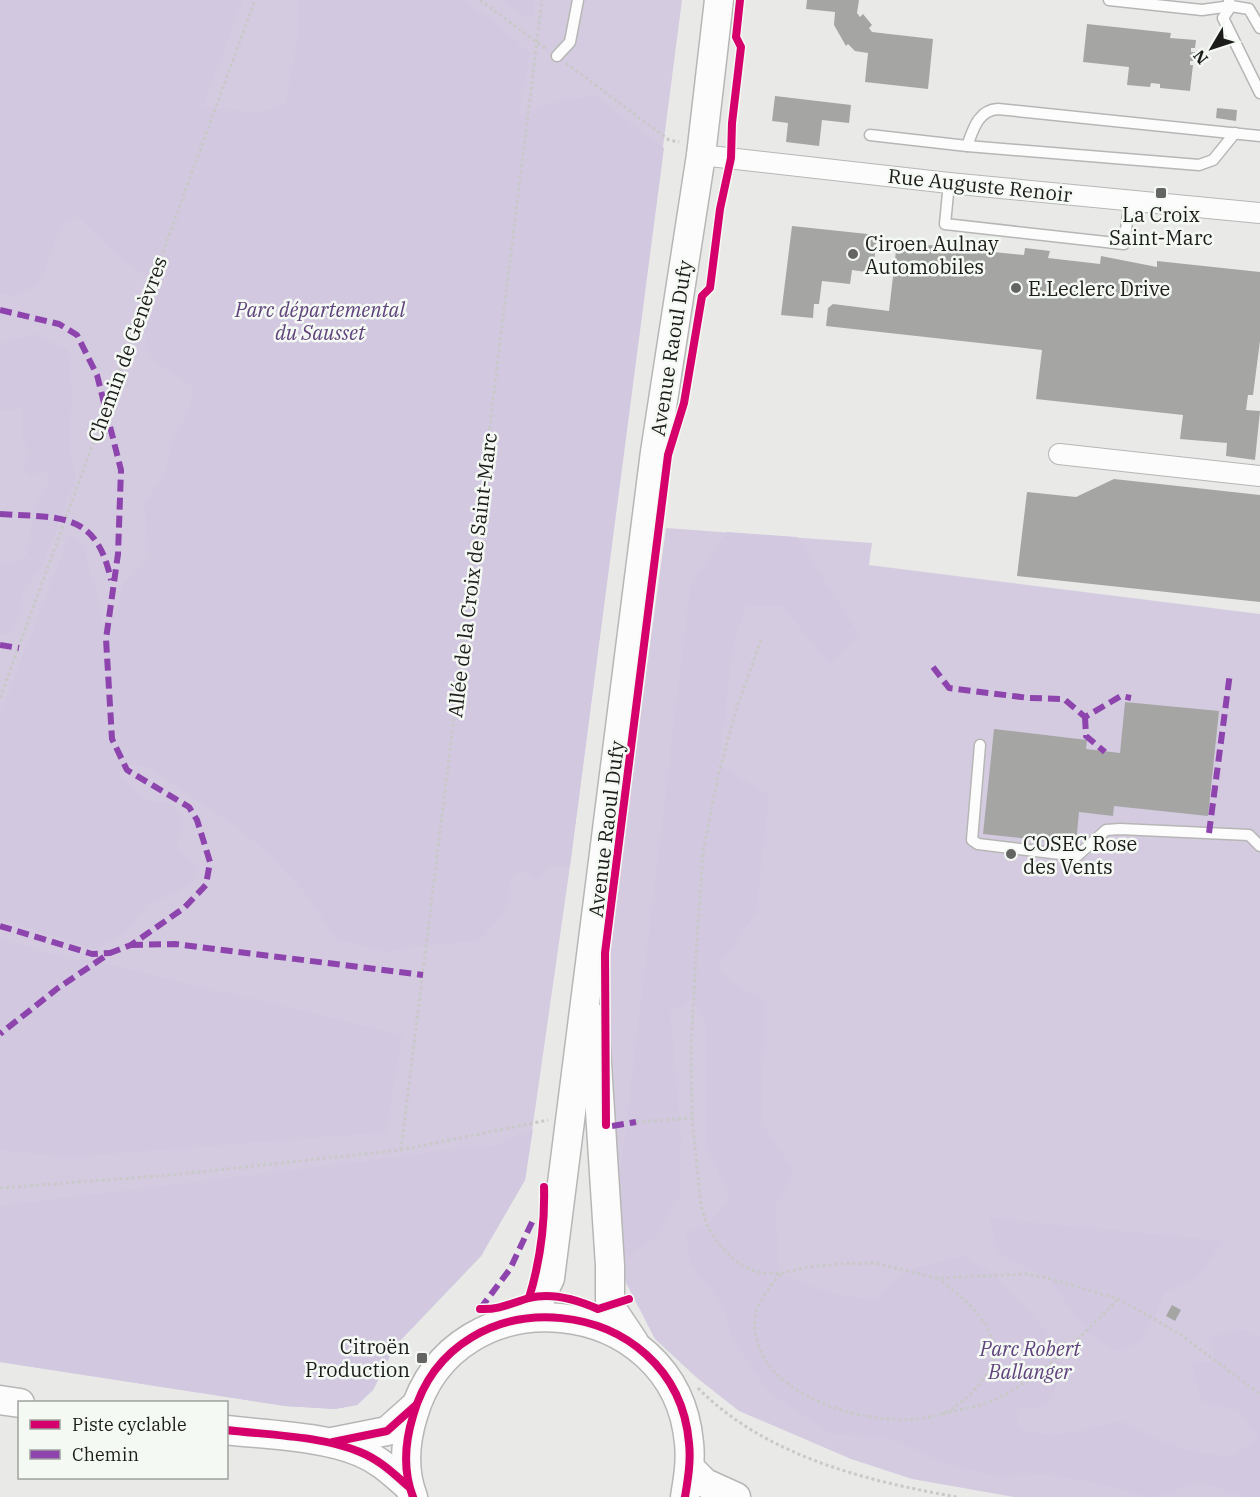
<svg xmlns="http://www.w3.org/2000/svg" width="1260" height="1497" font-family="'IBM Plex Serif',serif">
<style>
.green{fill:#d5cbe1}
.forest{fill:#d2c8e0}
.building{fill:#a5a6a4}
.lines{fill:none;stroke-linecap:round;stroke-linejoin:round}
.service-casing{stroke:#b6b7b5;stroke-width:13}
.minor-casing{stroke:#b6b7b5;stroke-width:22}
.secondary-casing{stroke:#b6b7b5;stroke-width:31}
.path{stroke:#c8c9c8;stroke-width:3;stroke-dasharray:3 3;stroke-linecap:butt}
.service{stroke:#fcfcfc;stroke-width:10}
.minor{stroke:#fcfcfc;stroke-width:20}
.secondary{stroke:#fcfcfc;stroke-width:28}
.quiet{stroke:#8e44ad;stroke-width:6;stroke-dasharray:12 6;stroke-linecap:butt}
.cycleway-casing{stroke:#f5f9f4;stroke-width:11}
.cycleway{stroke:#d6006c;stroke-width:8}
.poi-dot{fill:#646563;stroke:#f5f9f4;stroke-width:2}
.labels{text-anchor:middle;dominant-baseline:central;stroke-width:5;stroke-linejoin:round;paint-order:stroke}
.street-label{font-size:20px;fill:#1c1d1b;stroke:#f5f9f4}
.poi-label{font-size:20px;fill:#1c1d1b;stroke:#f5f9f4;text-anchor:start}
.park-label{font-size:20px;font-style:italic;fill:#5f437d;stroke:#f5f9f4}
</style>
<rect width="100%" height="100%" fill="#e9eae8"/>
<!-- green -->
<g class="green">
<path d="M 0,0 L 682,0 L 570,866 L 525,1180 L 481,1256 L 395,1346 L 373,1390 L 357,1405 L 335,1409 L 285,1406 L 0,1362 Z"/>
<path d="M 666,528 L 872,543 L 869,565 L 1260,614 L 1260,1497 L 1014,1497 L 912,1479 L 851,1459 L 739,1411 L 697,1378 L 655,1339 L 626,1283 L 614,1228 L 609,943 Z"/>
</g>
<!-- forest -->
<g class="forest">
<path d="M 0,0 L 243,0 L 203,106 L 258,113 L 285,105 L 298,36 L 298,0 L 462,0 L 498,24 L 530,53 L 519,115 L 559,101 L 595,96 L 664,148 L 570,866 L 547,866 L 541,878 L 533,880 L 521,869 L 510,880 L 507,911 L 479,941 L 423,945 L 385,952 L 336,939 L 306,894 L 265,850 L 230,822 L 149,769 L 131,764 L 118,775 L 150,801 L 171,803 L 180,815 L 179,850 L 198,867 L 194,882 L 177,893 L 149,902 L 132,926 L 116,938 L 93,949 L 0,919 L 0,715 L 70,534 L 85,546 L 90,572 L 98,591 L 102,625 L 118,606 L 123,584 L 149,559 L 144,503 L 165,474 L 173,440 L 189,411 L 193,388 L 149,358 L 145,331 L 159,284 L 126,263 L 79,218 L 62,223 L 40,283 L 15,296 L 0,294 Z"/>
<path d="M 501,0 L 535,0 L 533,15 L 523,16 Z"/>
<path d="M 35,334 L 68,349 L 72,398 L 69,447 L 76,479 L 41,569 L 21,592 L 20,615 L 10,634 L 0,633 L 0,564 L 17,563 L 27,555 L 33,512 L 50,480 L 46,470 L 31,476 L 22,469 L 30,456 L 22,437 L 22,409 L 0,410 L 0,340 L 7,342 Z"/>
<path d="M 727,532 L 797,537 L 859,635 L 829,664 L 782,606 L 747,605 L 734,641 L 718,773 L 722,766 L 769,796 L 756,913 L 717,969 L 746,992 L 765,1000 L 761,1121 L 794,1172 L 775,1206 L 780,1274 L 830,1293 L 876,1300 L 907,1270 L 963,1256 L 994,1274 L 1064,1350 L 1059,1382 L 1046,1406 L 1017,1409 L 1018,1429 L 1053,1436 L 1121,1421 L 1162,1441 L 1198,1453 L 1232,1456 L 1259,1438 L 1240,1412 L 1201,1401 L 1192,1363 L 1214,1362 L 1211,1337 L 1243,1329 L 1260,1337 L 1260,1497 L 1243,1497 L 1200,1482 L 1156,1497 L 1148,1497 L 1106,1485 L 1048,1474 L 998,1476 L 944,1464 L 887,1437 L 831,1434 L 769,1393 L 732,1337 L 722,1304 L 690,1263 L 686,1231 L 707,1225 L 730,1199 L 706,1145 L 707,1026 L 692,999 L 670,1012 L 681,1133 L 680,1195 L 657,1236 L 621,1261 L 614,1228 L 690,587 Z"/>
<path d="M 0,938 L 56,955 L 99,962 L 402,1035 L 386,1132 L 69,1157 L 0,1150 Z"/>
<path d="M 533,1129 L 525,1180 L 481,1256 L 395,1346 L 373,1390 L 357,1405 L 335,1409 L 285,1406 L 0,1362 L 0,1206 L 407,1156 L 446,1149 L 491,1147 Z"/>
<path d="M 989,1218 L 1223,1241 L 1197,1279 L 1164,1293 L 1154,1319 L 1136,1346 L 1112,1350 L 1087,1331 L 1048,1278 L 998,1253 Z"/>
</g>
<!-- building -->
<g class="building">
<path d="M 807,0 L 859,0 L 857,13 L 860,17 L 863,14 L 872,25 L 869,28 L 872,32 L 933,39 L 928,89 L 865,82 L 868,53 L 855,51 L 848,44 L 846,46 L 834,25 L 835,12 L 806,9 Z"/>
<path d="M 1087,24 L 1171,33 L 1170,38 L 1196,40 L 1195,48 L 1191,48 L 1191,52 L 1195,52 L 1193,61 L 1190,61 L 1190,65 L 1193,65 L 1190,91 L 1160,88 L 1160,84 L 1151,83 L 1150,87 L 1127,85 L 1129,67 L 1083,62 Z"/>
<path d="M 775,96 L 851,105 L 849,123 L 822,120 L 819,146 L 786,142 L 788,123 L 772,121 Z"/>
<path d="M 1217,108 L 1237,110 L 1236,121 L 1216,118 Z"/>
<path d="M 792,226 L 877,235 L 873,273 L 852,270 L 850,284 L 822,281 L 819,304 L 814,304 L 813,318 L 781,315 Z"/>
<path d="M 950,240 L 974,242 L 974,250 L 1024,255 L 1025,248 L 1050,251 L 1048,258 L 1100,264 L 1101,256 L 1157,267 L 1157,261 L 1260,272 L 1260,341 L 1253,395 L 1248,395 L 1246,410 L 1260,411 L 1255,460 L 1226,456 L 1227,443 L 1180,439 L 1183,415 L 1036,399 L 1042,350 L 826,326 L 828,308 L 833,304 L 889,311 L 897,242 L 949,247 Z"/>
<path d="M 1114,479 L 1260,495 L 1260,602 L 1017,576 L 1027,492 L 1076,497 Z"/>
<path d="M 1125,702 L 1219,711 L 1208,816 L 1114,806 L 1113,816 L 1079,812 L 1076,844 L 983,834 L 994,729 L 1087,740 L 1086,749 L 1120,753 Z"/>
<path d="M 1172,1305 L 1181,1310 L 1175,1321 L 1166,1316 Z"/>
</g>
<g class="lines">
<!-- service casing -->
<g class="service-casing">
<g id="service">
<path d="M 1109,0 L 1202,10 L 1231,6"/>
<path d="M 1229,1 L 1231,6 L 1249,9 L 1260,28"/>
<path d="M 1231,6 L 1223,18 L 1260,93"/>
<path d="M 557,56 L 570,42 L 578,0"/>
<path d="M 870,135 L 967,146 L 1199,165 L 1213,160 L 1235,133"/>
<path d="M 967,146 C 973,130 978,110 998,109 L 1260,136"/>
<path d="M 949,183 L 945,224 L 1124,244 L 1130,200"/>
<path d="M 980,745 L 972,840 L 978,844 L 1077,856 L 1106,830 L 1120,829 L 1249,835 L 1260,846"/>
</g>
</g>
<!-- minor casing -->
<g class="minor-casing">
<g id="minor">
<path d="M 701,155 L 949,183 L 1260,213"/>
<path d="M 1059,454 L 1260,476"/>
</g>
</g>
<!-- secondary casing -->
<g class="secondary-casing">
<g id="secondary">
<path d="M 594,1018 L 610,1266 L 610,1306 L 634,1342"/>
<path d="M 532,1317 L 550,1278 L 655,452 L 701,155 L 719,0"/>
<path d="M 0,1400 L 20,1403"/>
<path d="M 226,1430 C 268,1435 322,1436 360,1452 C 380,1460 394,1474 409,1487"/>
<path d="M 332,1442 L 387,1431 L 415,1406"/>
<path d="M 690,1468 L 705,1483 L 736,1497"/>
<path d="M 413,1497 C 403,1471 405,1442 413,1416 C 454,1270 676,1292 689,1443 C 691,1461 688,1479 685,1497"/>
</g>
</g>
<!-- path -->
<g class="path">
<path d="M 480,0 L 546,49"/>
<path d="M 566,63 L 669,140 L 679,142"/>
<path d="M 761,640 L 736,710 L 718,776 L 703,852 L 696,952 L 691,1048 L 692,1118 L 701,1205 L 707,1225 L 718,1243 L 734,1260 L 751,1270 L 764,1273 L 780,1274 L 807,1267 L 838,1264 L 874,1263 L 937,1278 L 1026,1274 L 1048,1278 L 1118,1299 L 1154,1319 L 1181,1335 L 1260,1394"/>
<path d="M 0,698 L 255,0"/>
<path d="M 636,1122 L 692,1118"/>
<path d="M 401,1150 L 542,0"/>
<path d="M 0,1188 L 171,1175 L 401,1150 L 548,1120"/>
<path d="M 780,1274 C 770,1286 758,1301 755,1317 C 753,1328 757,1342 761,1352 C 786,1405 881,1429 935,1416 C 957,1410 974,1392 987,1374 C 1012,1336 966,1300 939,1279"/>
<path d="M 698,1388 C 765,1456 866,1481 957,1497"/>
<path d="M 943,1414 C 962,1409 983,1406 1001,1397 C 1044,1374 1083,1335 1117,1300"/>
</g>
<!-- service -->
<use href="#service" class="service"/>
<!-- minor -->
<use href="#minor" class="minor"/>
<!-- secondary -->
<use href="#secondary" class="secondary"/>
<!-- quiet -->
<g class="quiet">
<path d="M 0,310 L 59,324 L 77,335 L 97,375 L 121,470 L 118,554 L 106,639 L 112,739 L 127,770 L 189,807 L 197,820 L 210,862 L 206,885 L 184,908 L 131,945 L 110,953 L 58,988 L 0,1034"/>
<path d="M 0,514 C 61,518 96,511 111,580"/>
<path d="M 0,645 L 19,648"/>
<path d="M 933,667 L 949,688 L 1029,698 L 1064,699 L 1085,717 L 1121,696 L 1131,698"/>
<path d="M 1085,717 L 1086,736 L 1105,752"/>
<path d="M 1209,833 L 1230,673"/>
<path d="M 0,926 L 92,954 L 110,953"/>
<path d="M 131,945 L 175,944 L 423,975"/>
<path d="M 612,1126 L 636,1122"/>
<path d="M 480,1309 L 510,1269 L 534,1218"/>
</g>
<!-- cycleway casing -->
<g class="cycleway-casing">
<g id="cycleway">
<path d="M 606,1125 L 605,953 L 668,455 L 684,403 L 702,296 L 710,288 L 720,209 L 731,158 L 732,123 L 741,47 L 736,37 L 740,0"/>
<path d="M 529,1298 C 540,1262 545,1225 544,1187"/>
<path d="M 480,1309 C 499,1310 512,1303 529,1298 C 552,1292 578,1300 598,1309 L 629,1299"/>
<path d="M 226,1430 C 268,1435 322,1436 360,1452 C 380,1460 394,1474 409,1487"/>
<path d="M 333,1442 L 387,1431 L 415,1406"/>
<path d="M 413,1497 C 403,1471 405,1442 413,1416 C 454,1270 676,1292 689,1443 C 691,1461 688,1479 685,1497"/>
</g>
</g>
<!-- cycleway -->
<use href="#cycleway" class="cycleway"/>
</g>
<!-- markers -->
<g class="poi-dot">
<rect x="1155" y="187" width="12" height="12" rx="3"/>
<circle cx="853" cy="254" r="6"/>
<circle cx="1016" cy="288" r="6"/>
<circle cx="1011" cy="854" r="6"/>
<rect x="416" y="1352" width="12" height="12" rx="3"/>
</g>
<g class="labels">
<!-- street labels -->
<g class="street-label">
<text transform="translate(980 185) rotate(6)">Rue Auguste Renoir</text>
<text transform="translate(671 348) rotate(-81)">Avenue Raoul Dufy</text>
<text transform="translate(127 349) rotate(-70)">Chemin de Genèvres</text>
<text transform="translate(472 575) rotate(-83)">Allée de la Croix de Saint-Marc</text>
<text transform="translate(606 829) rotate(-83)">Avenue Raoul Dufy</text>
</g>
<!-- poi labels -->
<g class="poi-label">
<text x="1161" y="214" text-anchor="middle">La Croix<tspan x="1161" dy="23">Saint-Marc</tspan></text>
<text x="865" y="243">Ciroen Aulnay<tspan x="865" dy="23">Automobiles</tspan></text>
<text x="1028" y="288">E.Leclerc Drive</text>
<text x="1023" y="843">COSEC Rose<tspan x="1023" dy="23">des Vents</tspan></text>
<text x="410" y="1346" text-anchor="end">Citroën<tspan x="410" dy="23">Production</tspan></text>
</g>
<!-- park labels -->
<g class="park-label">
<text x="320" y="309">Parc départemental<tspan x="320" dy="23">du Sausset</tspan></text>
<text x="1030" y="1348">Parc Robert<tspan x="1030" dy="23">Ballanger</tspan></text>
</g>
</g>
<!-- legend -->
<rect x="18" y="1401" width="210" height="78" fill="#f5f9f4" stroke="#9ea19d" stroke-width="1.5"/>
<rect x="30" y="1420" width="30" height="9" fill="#d6006c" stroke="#9ea19d" stroke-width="1.5"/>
<text x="72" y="1431" font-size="18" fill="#1c1d1b">Piste cyclable</text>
<rect x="30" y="1450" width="30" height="9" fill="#8e44ad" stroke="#9ea19d" stroke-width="1.5"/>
<text x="72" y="1461" font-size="18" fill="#1c1d1b">Chemin</text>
<!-- north arrow -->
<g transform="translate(1212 48) rotate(231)" stroke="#f5f9f4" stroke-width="4.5" paint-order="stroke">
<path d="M0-4.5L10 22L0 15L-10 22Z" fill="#1c1d1b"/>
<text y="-9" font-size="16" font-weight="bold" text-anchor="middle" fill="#1c1d1b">N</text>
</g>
</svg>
